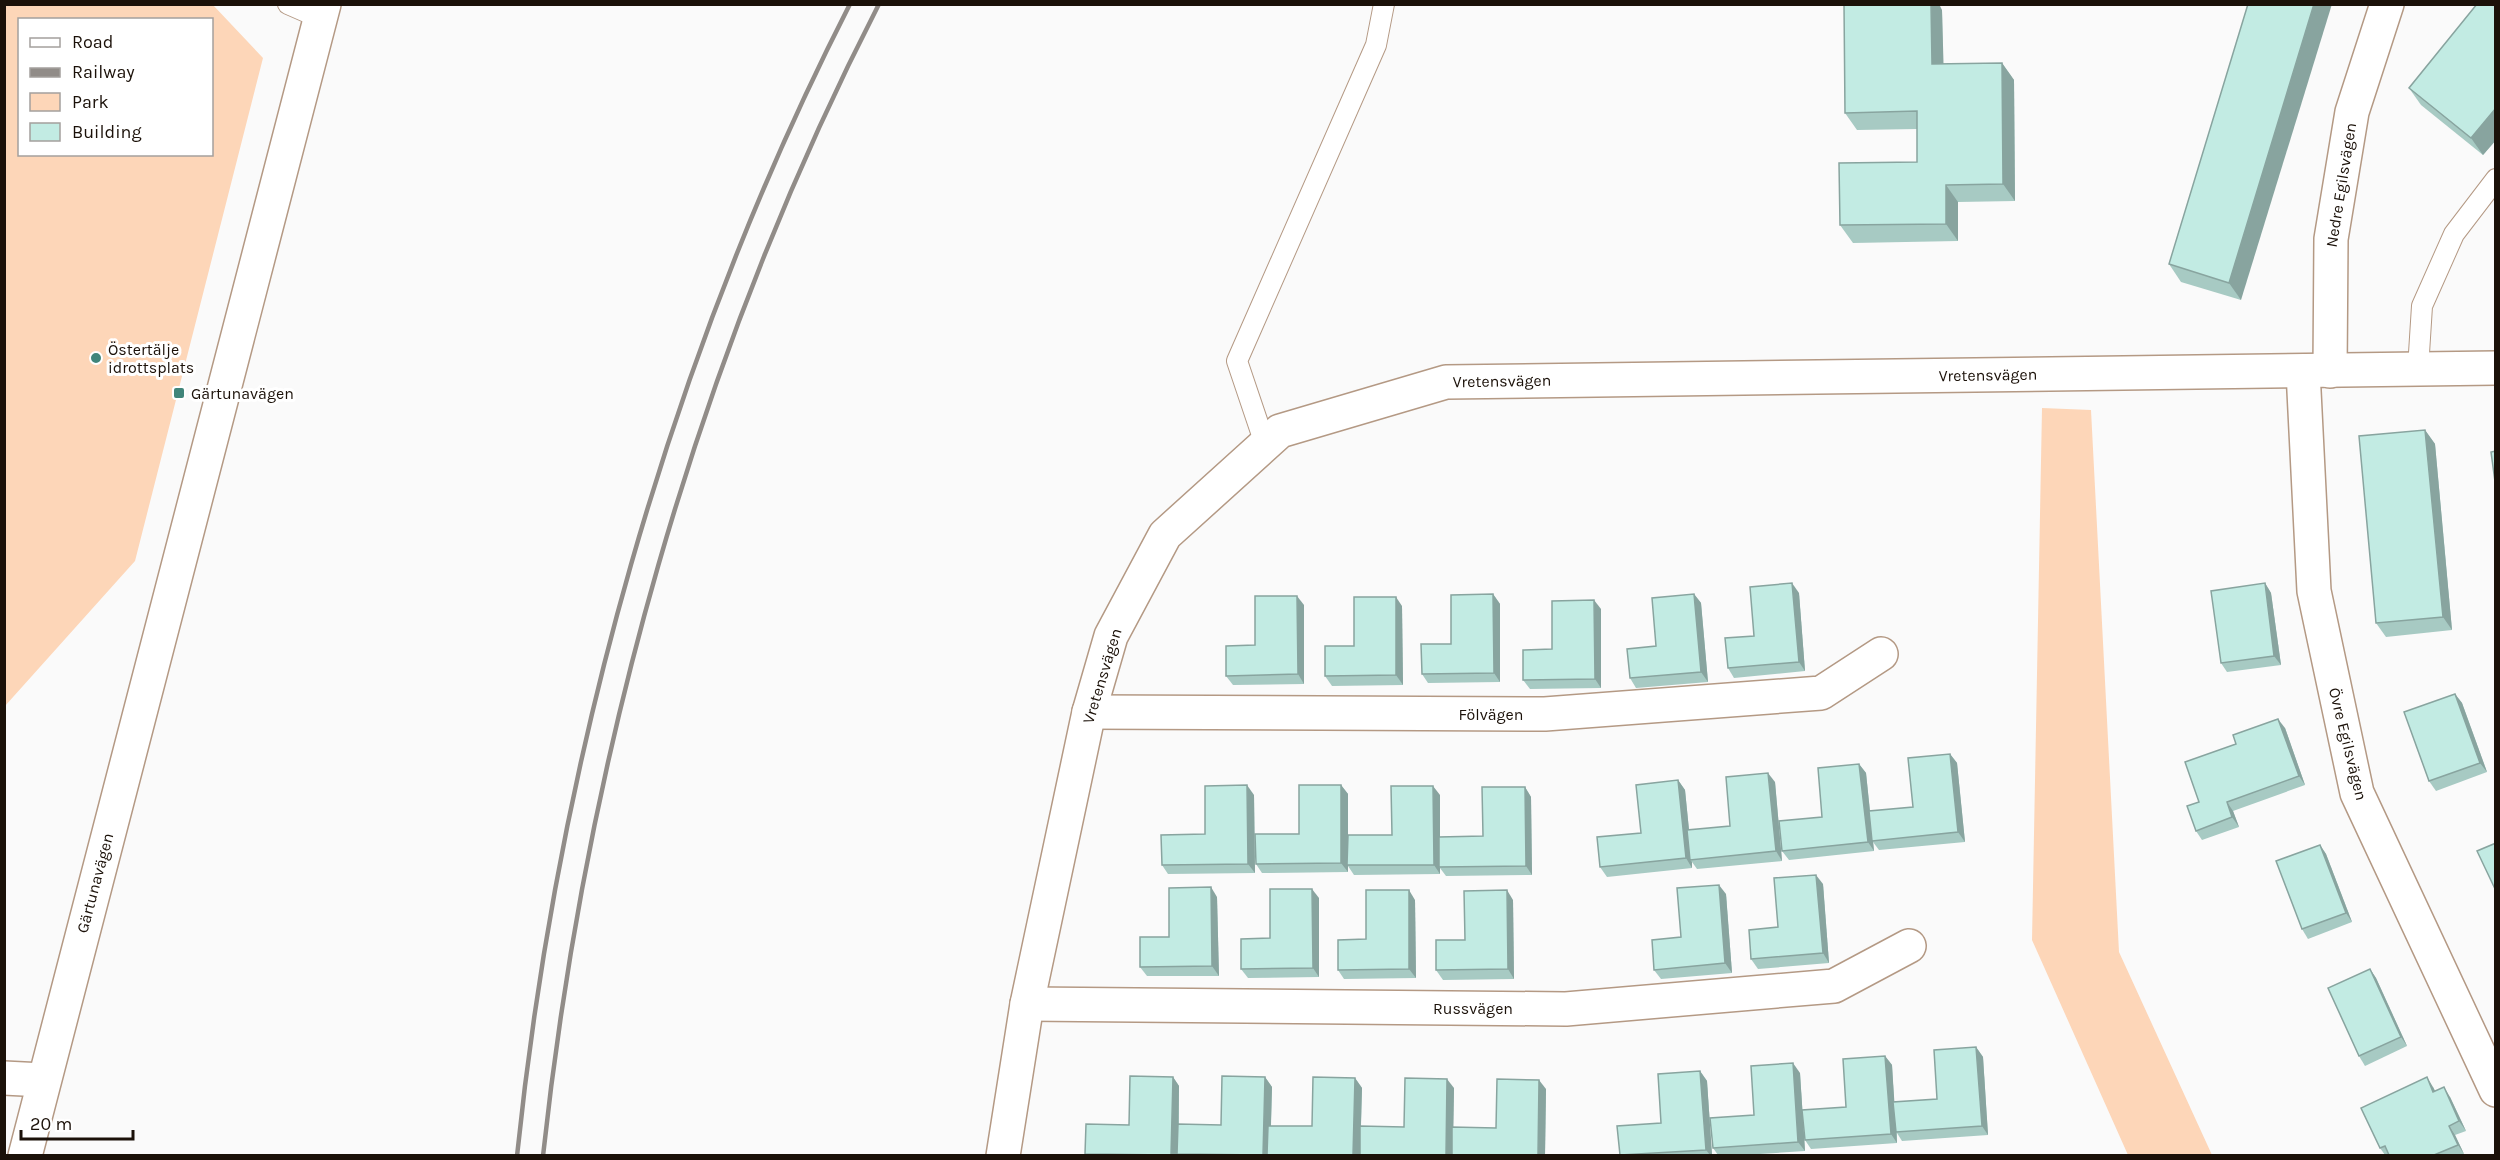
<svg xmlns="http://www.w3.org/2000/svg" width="2500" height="1160" font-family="Karla,sans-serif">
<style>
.green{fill:#fdd6b8;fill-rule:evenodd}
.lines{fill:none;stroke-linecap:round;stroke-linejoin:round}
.lane-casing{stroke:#b49984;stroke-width:22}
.street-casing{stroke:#b49984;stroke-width:36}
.secondary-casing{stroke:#b49984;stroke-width:36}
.lane{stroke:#fff;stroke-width:20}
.street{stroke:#fff;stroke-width:33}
.secondary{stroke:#fff;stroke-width:33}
.rail{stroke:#918c88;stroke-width:4.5}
.wall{fill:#a7cac3}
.shaded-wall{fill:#88a49f}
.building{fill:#c2ebe3;stroke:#88a49f;stroke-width:1.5}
.poi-dot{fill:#40857a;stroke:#fff;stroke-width:2}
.labels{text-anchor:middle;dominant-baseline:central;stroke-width:6;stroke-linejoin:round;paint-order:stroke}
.street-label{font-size:16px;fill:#1b1109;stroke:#fff}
.poi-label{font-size:16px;fill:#1b1109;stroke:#fff;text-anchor:start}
</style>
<rect width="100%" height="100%" fill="#fafafa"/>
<!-- green -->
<g class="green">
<path d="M 4,5 L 213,5 L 263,58 L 135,561 L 5,706 ZM 20,20 L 212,20 L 212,154 L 20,154 Z"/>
<path d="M 2042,408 L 2091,410 L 2119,952 L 2212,1155 L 2128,1155 L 2032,940 Z"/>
</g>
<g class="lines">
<!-- lane casing -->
<g class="lane-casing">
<g id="lane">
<path d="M 288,4 L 320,18"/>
<path d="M 2418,369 L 2422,306 L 2454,234 L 2496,179"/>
<path d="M 1265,444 L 1237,361 L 1376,45 L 1384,4"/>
</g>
</g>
<!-- street casing -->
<g class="street-casing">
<g id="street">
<path d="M 2303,371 L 2314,591 L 2357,793 L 2496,1090"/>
<path d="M 2330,371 L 2331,239 L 2352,112 L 2387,4"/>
<path d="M 1089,712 L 1545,714 L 1821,693 L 1881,654"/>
<path d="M 1027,1004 L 1566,1009 L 1834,986 L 1909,946"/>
<path d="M 4,1078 L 43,1080"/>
<path d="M 1003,1156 L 1027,1004 L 1089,712 L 1111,636 L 1165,535 L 1280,431 L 1446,382 L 2496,368"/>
</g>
</g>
<!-- secondary casing -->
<g class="secondary-casing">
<path id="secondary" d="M 25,1156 L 324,4"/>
</g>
<!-- lane -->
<use href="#lane" class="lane"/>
<!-- street -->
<use href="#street" class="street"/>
<!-- secondary -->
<use href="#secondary" class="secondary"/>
<!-- rail -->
<g class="rail">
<path d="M 517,1156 C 558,761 669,358 850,4"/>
<path d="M 543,1156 C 586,759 696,360 879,4"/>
</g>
</g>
<!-- wall -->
<g class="wall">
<path d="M 2248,4 L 2241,300 L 2181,282 L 2169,264 Z"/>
<path d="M 2496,4 L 2496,140 L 2483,155 L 2421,105 L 2409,88 Z"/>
<path d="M 1942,10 L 1943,64 L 2002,63 L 2014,80 L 2015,201 L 1958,202 L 1958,241 L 1853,243 L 1840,225 L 1917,162 L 1917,129 L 1857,130 L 1845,113 Z"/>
<path d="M 2425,430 L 2435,444 L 2452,630 L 2386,637 L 2376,623 Z"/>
<path d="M 2265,583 L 2271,593 L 2281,665 L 2227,672 L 2221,663 Z"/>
<path d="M 1799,593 L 1805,671 L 1734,678 L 1728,668 L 1754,636 Z"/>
<path d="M 1493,594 L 1500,604 L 1500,682 L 1428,683 L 1422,674 L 1451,644 Z"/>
<path d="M 1694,594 L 1701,603 L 1708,682 L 1636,688 L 1630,678 L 1656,646 Z"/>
<path d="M 1304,605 L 1304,684 L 1233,685 L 1226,676 L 1255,645 Z"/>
<path d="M 1402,606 L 1403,685 L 1332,686 L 1325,676 L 1354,646 Z"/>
<path d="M 1601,609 L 1601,688 L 1530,689 L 1523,680 L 1552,649 Z"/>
<path d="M 2455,694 L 2462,703 L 2487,772 L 2436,791 L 2429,781 Z"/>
<path d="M 2285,728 L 2305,785 L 2233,811 L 2239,827 L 2202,840 L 2196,831 L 2199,802 Z"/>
<path d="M 1950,754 L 1957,763 L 1965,842 L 1879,850 L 1873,842 L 1874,851 L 1789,860 L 1782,851 L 1822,817 L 1859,764 L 1866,773 L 1870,811 L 1913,807 Z"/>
<path d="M 1678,780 L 1685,790 L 1689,830 L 1730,826 L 1775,782 L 1782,861 L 1697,869 L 1692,862 L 1692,868 L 1607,877 L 1600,867 L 1641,833 Z"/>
<path d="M 1341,785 L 1348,794 L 1348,835 L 1392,835 L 1440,795 L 1440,837 L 1483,836 L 1525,787 L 1531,797 L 1532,875 L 1446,876 L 1440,868 L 1440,874 L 1354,875 L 1348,866 L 1348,872 L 1262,873 L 1256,864 L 1299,834 Z"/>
<path d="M 1254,795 L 1255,873 L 1168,874 L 1162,865 L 1205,834 Z"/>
<path d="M 2320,845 L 2326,854 L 2352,922 L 2308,939 L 2302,929 Z"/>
<path d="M 1823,884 L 1829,963 L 1758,969 L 1751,959 L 1778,927 Z"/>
<path d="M 1726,894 L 1732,973 L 1661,979 L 1654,970 L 1681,937 Z"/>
<path d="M 1217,897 L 1219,976 L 1147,976 L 1140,967 L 1169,937 Z"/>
<path d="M 1319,898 L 1319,977 L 1248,978 L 1241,969 L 1270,938 Z"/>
<path d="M 1415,900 L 1416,978 L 1344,979 L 1338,970 Z"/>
<path d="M 1513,900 L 1514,979 L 1443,980 L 1436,970 L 1465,940 Z"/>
<path d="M 2370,969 L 2376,978 L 2407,1046 L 2365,1066 L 2359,1056 Z"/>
<path d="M 1976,1047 L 1983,1057 L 1988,1135 L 1902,1141 L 1897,1133 L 1897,1143 L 1811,1149 L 1805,1140 L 1846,1107 L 1885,1056 L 1892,1065 L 1894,1102 L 1937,1099 Z"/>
<path d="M 1700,1071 L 1707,1081 L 1712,1155 L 1620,1155 L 1661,1123 Z"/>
<path d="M 1800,1073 L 1805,1151 L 1744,1155 L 1718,1155 L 1713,1148 L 1754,1115 Z"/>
<path d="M 1173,1077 L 1179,1086 L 1179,1124 L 1221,1125 L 1265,1077 L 1272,1087 L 1271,1126 L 1312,1126 L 1355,1078 L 1362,1088 L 1361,1126 L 1404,1127 L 1454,1088 L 1453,1127 L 1496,1128 L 1546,1089 L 1545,1155 L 1086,1155 L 1085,1154 L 1129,1125 Z"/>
<path d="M 2433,1087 L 2435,1091 L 2450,1097 L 2466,1131 L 2455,1135 L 2464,1154 L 2462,1155 L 2385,1155 L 2380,1148 Z"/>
</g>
<!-- shaded-wall -->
<g class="shaded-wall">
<path d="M 1931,4 L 1939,4 L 1942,10 L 1944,81 L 1932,64 Z"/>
<path d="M 2314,4 L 2332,4 L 2241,300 L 2229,283 Z"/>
<path d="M 2002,63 L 2014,80 L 2015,201 L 2003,184 Z"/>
<path d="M 2496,108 L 2496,140 L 2483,155 L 2471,138 Z"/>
<path d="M 1946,185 L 1958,202 L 1958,241 L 1946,224 Z"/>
<path d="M 2425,430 L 2435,444 L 2452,630 L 2443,617 Z"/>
<path d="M 1792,583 L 1799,593 L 1805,671 L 1799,662 Z"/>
<path d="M 2265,583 L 2271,593 L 2281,665 L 2274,656 Z"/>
<path d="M 1493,594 L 1500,604 L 1500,682 L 1494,673 Z"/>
<path d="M 1694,594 L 1701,603 L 1708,682 L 1701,672 Z"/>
<path d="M 1297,596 L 1304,605 L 1304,684 L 1298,674 Z"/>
<path d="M 1396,597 L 1402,606 L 1403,685 L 1396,675 Z"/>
<path d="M 1594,600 L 1601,609 L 1601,688 L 1595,679 Z"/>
<path d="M 2455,694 L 2462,703 L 2487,772 L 2480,763 Z"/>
<path d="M 2278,719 L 2285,728 L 2305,785 L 2299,776 Z"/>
<path d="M 1950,754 L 1957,763 L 1965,842 L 1958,832 Z"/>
<path d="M 1859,764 L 1866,773 L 1874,851 L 1868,842 Z"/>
<path d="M 1768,773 L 1775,782 L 1782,861 L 1776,851 Z"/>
<path d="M 1678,780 L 1685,790 L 1692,860 L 1690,860 L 1692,862 L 1692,868 L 1686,858 Z"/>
<path d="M 1247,785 L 1254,795 L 1255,873 L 1248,864 Z"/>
<path d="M 1341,785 L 1348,794 L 1348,872 L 1341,863 Z"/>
<path d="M 1433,786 L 1440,795 L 1440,867 L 1439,867 L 1440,868 L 1440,874 L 1434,865 Z"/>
<path d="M 1525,787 L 1531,797 L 1532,875 L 1526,866 Z"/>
<path d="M 2227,802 L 2233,811 L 2239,827 L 2232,817 Z"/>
<path d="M 2320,845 L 2326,854 L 2352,922 L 2346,913 Z"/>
<path d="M 1816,875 L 1823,884 L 1829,963 L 1823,953 Z"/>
<path d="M 1719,885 L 1726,894 L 1732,973 L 1725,963 Z"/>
<path d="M 1211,887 L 1217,897 L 1219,976 L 1212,966 Z"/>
<path d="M 1312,889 L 1319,898 L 1319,977 L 1313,968 Z"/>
<path d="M 1409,890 L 1415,900 L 1416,978 L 1409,969 Z"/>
<path d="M 1507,890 L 1513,900 L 1514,979 L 1508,969 Z"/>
<path d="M 2370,969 L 2376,978 L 2407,1046 L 2401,1037 Z"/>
<path d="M 1976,1047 L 1983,1057 L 1988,1135 L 1982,1126 Z"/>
<path d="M 1885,1056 L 1892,1065 L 1897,1143 L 1891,1134 Z"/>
<path d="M 1793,1063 L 1800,1073 L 1805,1151 L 1798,1142 Z"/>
<path d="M 1700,1071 L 1707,1081 L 1712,1155 L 1710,1155 L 1706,1150 Z"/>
<path d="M 1173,1077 L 1179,1086 L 1178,1155 L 1171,1155 Z"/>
<path d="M 1265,1077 L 1272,1087 L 1270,1155 L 1263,1155 Z"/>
<path d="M 2427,1077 L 2433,1087 L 2440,1101 L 2433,1092 Z"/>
<path d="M 1355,1078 L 1362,1088 L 1360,1155 L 1353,1155 Z"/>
<path d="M 1447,1079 L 1454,1088 L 1453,1155 L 1446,1155 Z"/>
<path d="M 1539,1080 L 1546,1089 L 1545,1155 L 1538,1155 Z"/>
<path d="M 2444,1087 L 2450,1097 L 2466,1131 L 2459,1121 Z"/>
<path d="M 2449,1126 L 2455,1135 L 2464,1154 L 2458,1145 Z"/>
</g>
<!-- building -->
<g class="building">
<path d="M 1844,4 L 1931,4 L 1932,64 L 2002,63 L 2003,184 L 1946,185 L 1946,224 L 1840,225 L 1839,163 L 1917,162 L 1917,111 L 1845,113 Z"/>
<path d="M 2248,4 L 2314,4 L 2229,283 L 2169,264 Z"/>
<path d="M 2477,4 L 2496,4 L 2496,108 L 2471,138 L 2409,88 Z"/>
<path d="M 2425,430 L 2443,617 L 2376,623 L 2359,436 Z"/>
<path d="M 2496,451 L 2496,489 L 2491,452 Z"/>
<path d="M 1792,583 L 1799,662 L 1728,668 L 1725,638 L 1754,636 L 1750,587 Z"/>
<path d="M 2265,583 L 2274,656 L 2221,663 L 2211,591 Z"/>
<path d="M 1493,594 L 1494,673 L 1422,674 L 1421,644 L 1451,644 L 1451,595 Z"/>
<path d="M 1694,594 L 1701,672 L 1630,678 L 1627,649 L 1656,646 L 1652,598 Z"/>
<path d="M 1255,596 L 1297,596 L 1298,674 L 1226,676 L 1226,646 L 1255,645 Z"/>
<path d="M 1354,597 L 1396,597 L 1396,675 L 1325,676 L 1325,646 L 1354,646 Z"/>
<path d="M 1594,600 L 1595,679 L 1523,680 L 1523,650 L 1552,649 L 1552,601 Z"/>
<path d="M 2455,694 L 2480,763 L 2429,781 L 2404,712 Z"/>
<path d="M 2278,719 L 2299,776 L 2227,802 L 2232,817 L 2196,831 L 2187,806 L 2199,802 L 2185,762 L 2236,744 L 2233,735 Z"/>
<path d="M 1950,754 L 1958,832 L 1872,841 L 1869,811 L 1913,807 L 1908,758 Z"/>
<path d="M 1859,764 L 1868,842 L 1782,851 L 1779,821 L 1822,817 L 1818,768 Z"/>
<path d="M 1768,773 L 1776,851 L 1690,860 L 1687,830 L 1730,826 L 1726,777 Z"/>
<path d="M 1678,780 L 1686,858 L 1600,867 L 1597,837 L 1641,833 L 1636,785 Z"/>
<path d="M 1247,785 L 1248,864 L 1162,865 L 1161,835 L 1205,834 L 1205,786 Z"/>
<path d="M 1299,785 L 1341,785 L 1341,863 L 1256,864 L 1255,834 L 1299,834 Z"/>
<path d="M 1391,786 L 1433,786 L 1434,865 L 1347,865 L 1348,835 L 1392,835 Z"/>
<path d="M 1482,787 L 1525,787 L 1526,866 L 1439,867 L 1439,837 L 1483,836 Z"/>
<path d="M 2496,843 L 2496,891 L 2477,851 Z"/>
<path d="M 2320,845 L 2346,913 L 2302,929 L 2276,861 Z"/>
<path d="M 1816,875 L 1823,953 L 1751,959 L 1749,930 L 1778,927 L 1774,878 Z"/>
<path d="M 1719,885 L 1725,963 L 1654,970 L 1652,940 L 1681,937 L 1677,888 Z"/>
<path d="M 1211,887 L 1212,966 L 1140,967 L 1140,937 L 1169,937 L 1169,888 Z"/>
<path d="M 1270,889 L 1312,889 L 1313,968 L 1241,969 L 1241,939 L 1270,938 Z"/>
<path d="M 1366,890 L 1409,890 L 1409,969 L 1338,970 L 1338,940 L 1366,939 Z"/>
<path d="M 1507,890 L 1508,969 L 1436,970 L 1436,940 L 1465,940 L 1464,891 Z"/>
<path d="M 2370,969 L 2401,1037 L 2359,1056 L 2328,988 Z"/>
<path d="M 1976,1047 L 1982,1126 L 1896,1132 L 1893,1102 L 1937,1099 L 1934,1050 Z"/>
<path d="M 1885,1056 L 1891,1134 L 1805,1140 L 1802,1110 L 1846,1107 L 1843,1059 Z"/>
<path d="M 1793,1063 L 1798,1142 L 1713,1148 L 1710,1118 L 1754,1115 L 1751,1066 Z"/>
<path d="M 1700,1071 L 1706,1150 L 1620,1155 L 1617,1126 L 1661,1123 L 1658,1074 Z"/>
<path d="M 1130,1076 L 1173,1077 L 1171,1155 L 1085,1154 L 1086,1124 L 1129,1125 Z"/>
<path d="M 1222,1076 L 1265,1077 L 1263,1155 L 1177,1154 L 1178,1124 L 1221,1125 Z"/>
<path d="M 1313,1077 L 1355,1078 L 1353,1155 L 1267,1155 L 1268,1126 L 1312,1126 Z"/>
<path d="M 2427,1077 L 2433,1092 L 2444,1087 L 2459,1121 L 2449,1126 L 2458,1145 L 2434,1155 L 2389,1155 L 2385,1146 L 2380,1148 L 2361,1108 Z"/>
<path d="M 1405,1078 L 1447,1079 L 1446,1155 L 1360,1155 L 1360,1126 L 1404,1127 Z"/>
<path d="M 1497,1079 L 1539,1080 L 1538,1155 L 1452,1155 L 1452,1127 L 1496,1128 Z"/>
</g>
<!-- markers -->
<g class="poi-dot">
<circle cx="96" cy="358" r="6"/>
<rect x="173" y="387" width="12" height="12" rx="3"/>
</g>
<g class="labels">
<!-- street labels -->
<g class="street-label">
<text transform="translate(2341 185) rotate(-81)">Nedre Egilsvägen</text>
<text transform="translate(1988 375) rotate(-1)">Vretensvägen</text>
<text transform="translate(1502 381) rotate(-1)">Vretensvägen</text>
<text transform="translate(1102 676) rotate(-73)">Vretensvägen</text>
<text x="1491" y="714">Fölvägen</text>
<text transform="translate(2348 744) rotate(76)">Övre Egilsvägen</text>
<text transform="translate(95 883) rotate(-75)">Gärtunavägen</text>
<text x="1473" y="1008">Russvägen</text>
</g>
<!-- poi labels -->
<g class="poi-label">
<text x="108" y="349">Östertälje<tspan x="108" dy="18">idrottsplats</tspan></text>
<text x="191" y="393">Gärtunavägen</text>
</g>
</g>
<!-- border -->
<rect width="2500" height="1160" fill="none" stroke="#1b1109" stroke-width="12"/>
<!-- legend -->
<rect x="18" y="18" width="195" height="138" fill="#ffffff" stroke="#a4a09d" stroke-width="1.5"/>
<rect x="30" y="38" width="30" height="9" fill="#ffffff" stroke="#a4a09d" stroke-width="1.5"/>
<text x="72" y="48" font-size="18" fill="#1b1109">Road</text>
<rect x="30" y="68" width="30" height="9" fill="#918c88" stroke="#a4a09d" stroke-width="1.5"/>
<text x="72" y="78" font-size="18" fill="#1b1109">Railway</text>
<rect x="30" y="93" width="30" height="18" fill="#fdd6b8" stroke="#a4a09d" stroke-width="1.5"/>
<text x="72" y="108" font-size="18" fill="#1b1109">Park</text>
<rect x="30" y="123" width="30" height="18" fill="#c2ebe3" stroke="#a4a09d" stroke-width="1.5"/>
<text x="72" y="138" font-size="18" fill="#1b1109">Building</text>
<!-- scale -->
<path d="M21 1130v9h112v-9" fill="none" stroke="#1b1109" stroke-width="3"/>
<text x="30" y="1130" font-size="18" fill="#1b1109" stroke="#ffffff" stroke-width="4.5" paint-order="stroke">20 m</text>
</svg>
